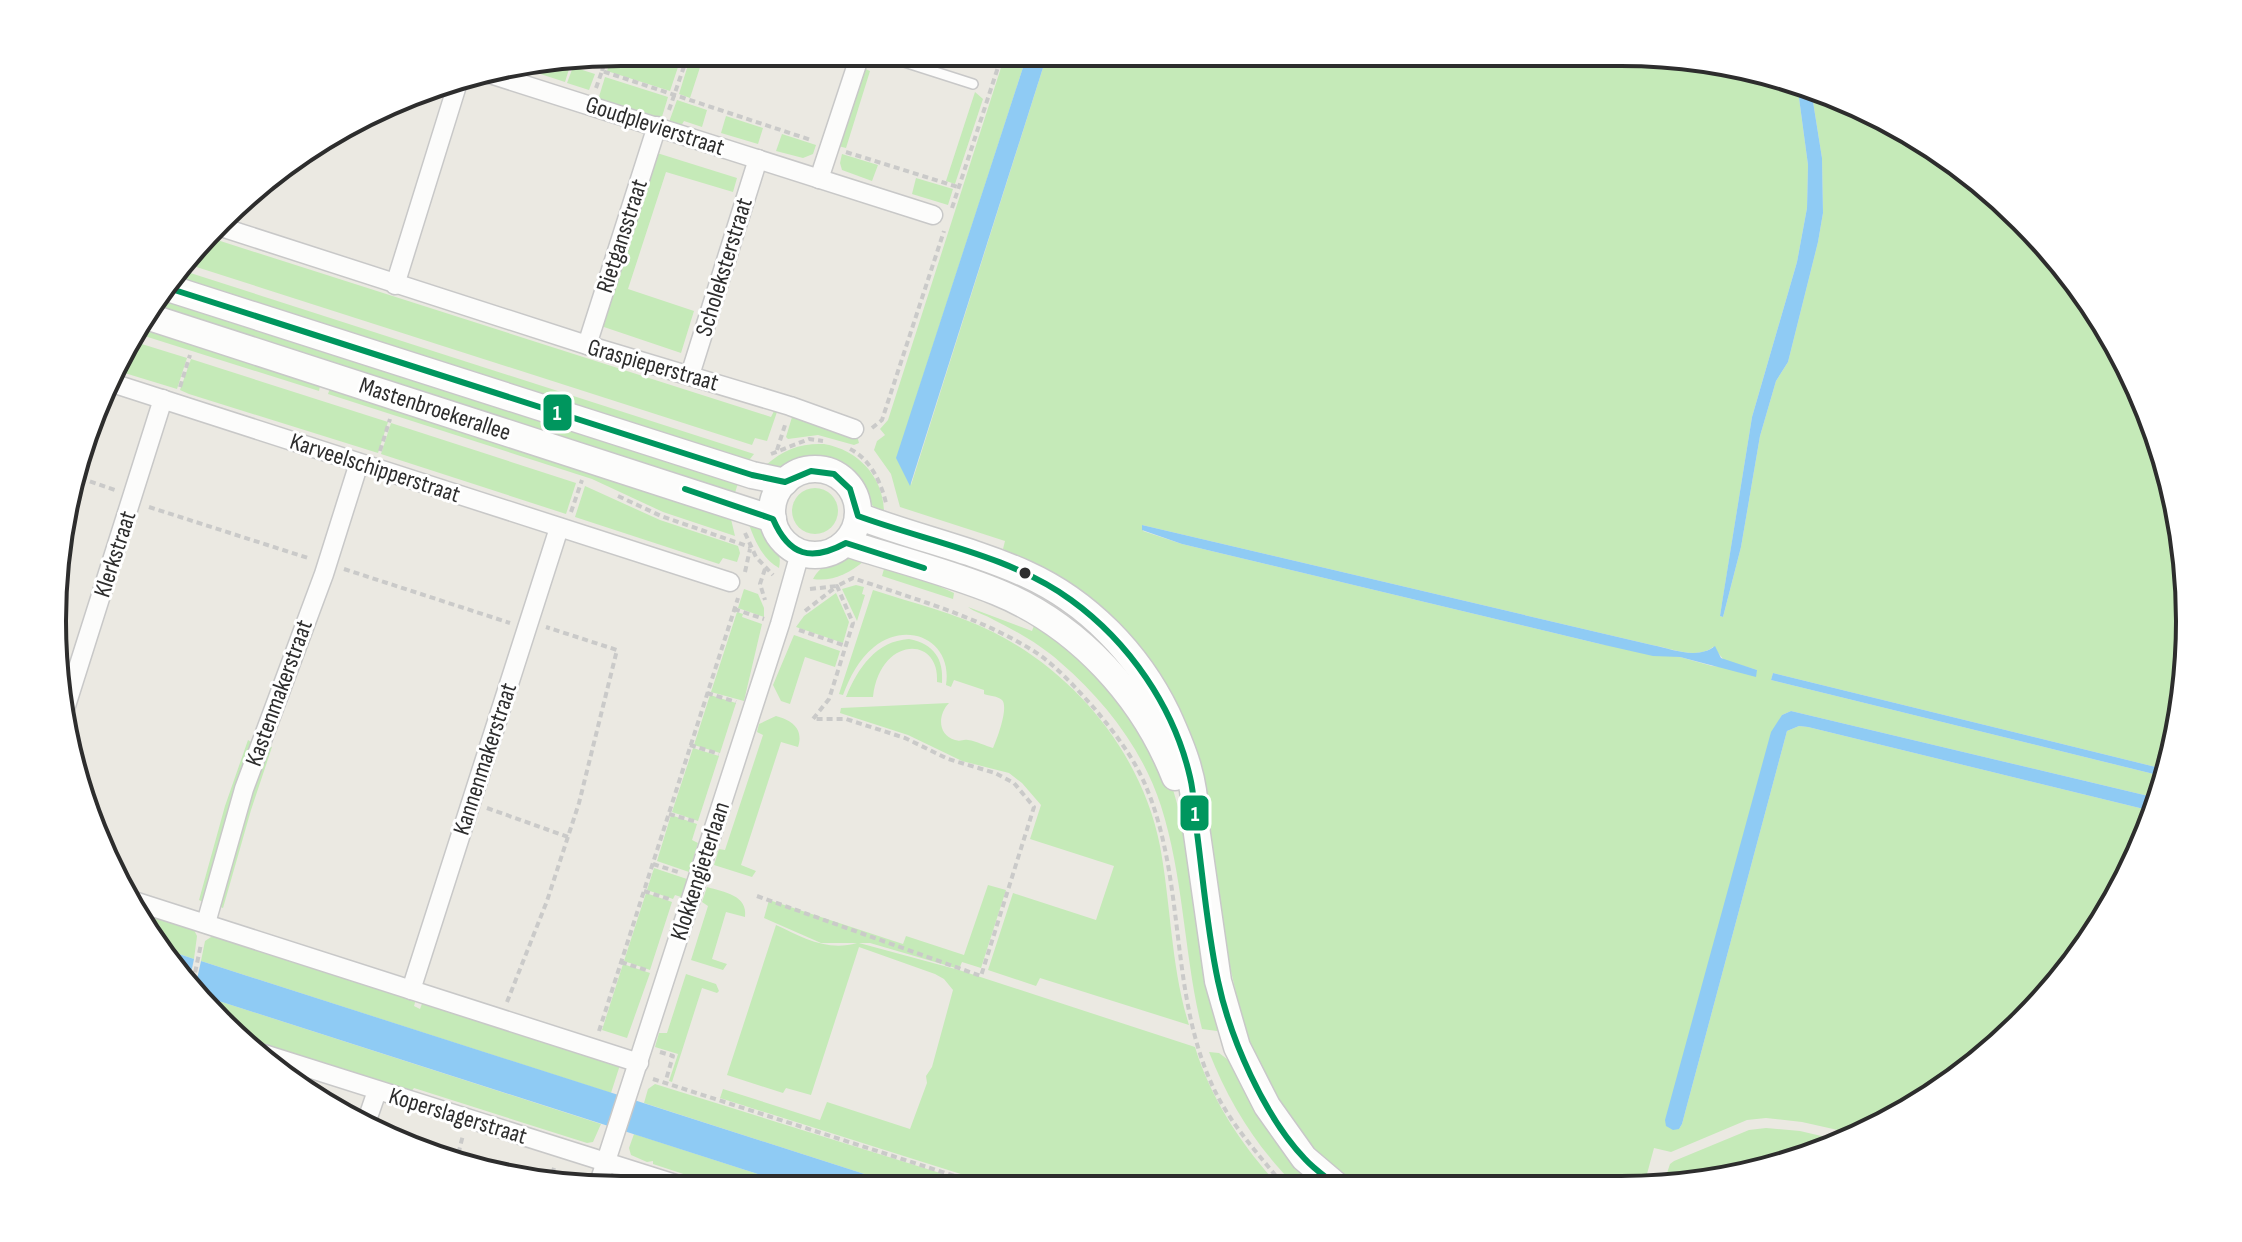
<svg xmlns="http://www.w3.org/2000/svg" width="2242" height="1242" font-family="'Sofia Sans Condensed',sans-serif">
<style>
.green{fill:#c5eab8;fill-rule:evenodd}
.water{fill:#8fcbf4}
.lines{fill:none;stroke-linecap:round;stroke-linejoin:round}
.service-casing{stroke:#c8c8c8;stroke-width:12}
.minor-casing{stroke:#c8c8c8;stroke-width:21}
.secondary-casing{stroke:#c8c8c8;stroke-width:29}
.path{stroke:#cacac9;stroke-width:4;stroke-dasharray:6 4;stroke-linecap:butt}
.service{stroke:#fcfcfb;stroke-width:9}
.minor{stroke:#fcfcfb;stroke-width:18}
.secondary{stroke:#fcfcfb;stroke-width:26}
.bus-1-casing{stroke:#fff;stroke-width:12}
.bus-1{stroke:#00965e;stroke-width:6}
.bus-dot{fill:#2d2d2d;stroke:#fff;stroke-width:3}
.labels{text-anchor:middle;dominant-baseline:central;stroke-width:6;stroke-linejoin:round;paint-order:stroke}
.street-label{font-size:24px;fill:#2d2d2d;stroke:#fff}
.rim{fill:none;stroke:#2d2d2d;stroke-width:4}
.line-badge{stroke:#fff;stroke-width:3}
.badge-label{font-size:22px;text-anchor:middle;font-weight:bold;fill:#fff}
</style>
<rect width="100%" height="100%" fill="#ebe9e2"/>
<!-- green -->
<g class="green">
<path d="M 621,52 L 683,52 L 670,91 L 607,71 L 613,53 Z"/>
<path d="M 692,52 L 705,52 L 690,98 L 679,94 Z"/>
<path d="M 1006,52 L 1028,52 L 916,398 L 911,485 L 1048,52 L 1658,53 L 1769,72 L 1797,83 L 1808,165 L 1807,208 L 1797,262 L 1752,417 L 1720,616 L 1723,617 L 1741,547 L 1760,436 L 1776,381 L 1788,362 L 1818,242 L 1823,213 L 1822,158 L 1811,89 L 1905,128 L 1996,193 L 2072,274 L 2129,365 L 2130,386 L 2141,396 L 2170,473 L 2189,583 L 2185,695 L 2168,770 L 1773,673 L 1771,680 L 2166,777 L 2161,799 L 1791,711 L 1782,715 L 1679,1129 L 1682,1124 L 1787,731 L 1799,726 L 1808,727 L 2156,812 L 2114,905 L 2048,997 L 1937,1094 L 1860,1135 L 1802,1122 L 1766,1118 L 1747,1120 L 1671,1152 L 1654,1148 L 1644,1185 L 1358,1186 L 1314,1149 L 1277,1100 L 1248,1044 L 1226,950 L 1184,731 L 1030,562 L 1003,549 L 1005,541 L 900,507 L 891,474 L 874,450 L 877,441 L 885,435 L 880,429 L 888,420 ZM 1142,525 L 1652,645 C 1671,648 1697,660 1713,647 L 1724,660 L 1757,670 L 1712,666 L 1680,657 L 1600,644 L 1182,544 L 1143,531 Z"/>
<path d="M 559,62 L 570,66 L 565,82 L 522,68 Z"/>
<path d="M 573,67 L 595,74 L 589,90 L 567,83 Z"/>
<path d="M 863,68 L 870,71 L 846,148 L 838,146 Z"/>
<path d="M 605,77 L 668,97 L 661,120 L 598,100 Z"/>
<path d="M 975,92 L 983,99 L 955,184 L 946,181 Z"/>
<path d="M 677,100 L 707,110 L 702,127 L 684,121 L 681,126 L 669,122 Z"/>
<path d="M 726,116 L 763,128 L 758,144 L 721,133 Z"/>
<path d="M 782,134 L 816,145 L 813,154 L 803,158 L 776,151 Z"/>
<path d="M 657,153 L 737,178 L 733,192 L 666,172 L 628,289 L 694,311 L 681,353 L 601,326 Z"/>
<path d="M 842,154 L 878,165 L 872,181 L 842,170 L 840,163 Z"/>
<path d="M 916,178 L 953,189 L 948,205 L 912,194 Z"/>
<path d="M 211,238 L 771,417 L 774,411 L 777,412 L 767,441 L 755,438 L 752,445 L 187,264 Z"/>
<path d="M 181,270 L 754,454 L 746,464 L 171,281 Z"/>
<path d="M 162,290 L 740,477 L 734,496 L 148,305 Z"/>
<path d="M 141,319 L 320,386 L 319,391 L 135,333 Z"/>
<path d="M 132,341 L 187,358 L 177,389 L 118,371 Z"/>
<path d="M 191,359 L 388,422 L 378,453 L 189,394 L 180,390 Z"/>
<path d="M 333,380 L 731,519 L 735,536 L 663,512 L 592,479 L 328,394 Z"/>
<path d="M 792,417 L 857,436 L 859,443 L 854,445 L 818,435 L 788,439 L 786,437 Z"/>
<path d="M 391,423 L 576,483 L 566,514 L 381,454 Z"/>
<path d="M 824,444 C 859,450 884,478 884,513 L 881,514 L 872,505 L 852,474 L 836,464 L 816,459 L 778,470 L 766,465 C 784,449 801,443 824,444 Z"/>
<path d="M 585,486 L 660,520 L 738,546 L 740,553 L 737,562 L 723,558 L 719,564 L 575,517 Z"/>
<circle cx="815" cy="511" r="23"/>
<path d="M 746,516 C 765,527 784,545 779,568 C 760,557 753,536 746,516 Z"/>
<path d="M 853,555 L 864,561 C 850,573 832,582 813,579 C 821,564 836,559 853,555 Z"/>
<path d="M 886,562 L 954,593 L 953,599 L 882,576 Z"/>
<path d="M 856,585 L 864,587 L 862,594 L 865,595 L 857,621 L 842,589 Z"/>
<path d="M 744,589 L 758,594 L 764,608 L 764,617 L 738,608 Z"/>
<path d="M 873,590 C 913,603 955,613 993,632 C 1076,674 1142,754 1160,846 C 1171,905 1171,967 1189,1025 L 1040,978 L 1036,986 L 988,970 L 1013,893 L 1096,920 L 1114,866 L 1030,839 L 1041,805 L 1022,783 L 1009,773 L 962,761 L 908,735 L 840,713 L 841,708 L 949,703 C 938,714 937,735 955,740 C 962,742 962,739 968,740 C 977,741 985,746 993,748 C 997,739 1009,707 1002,700 C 998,696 989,696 984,694 L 984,690 L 954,680 L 951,687 L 946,685 C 953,640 907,620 874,647 C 858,660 850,677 843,695 L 839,694 Z"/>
<path d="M 836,593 L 849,622 L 843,643 L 796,627 L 804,616 Z"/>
<path d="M 968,607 L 1032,631 L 1036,620 L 1104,675 L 1170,779 L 1184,828 L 1219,1029 L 1217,1031 L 1202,1029 C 1184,956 1184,878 1161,806 C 1143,750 1105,701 1061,663 C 1041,645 1018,632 994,620 C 986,615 974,612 968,607 Z"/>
<path d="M 737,612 L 743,614 L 742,617 L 762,624 L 744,701 L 711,692 Z"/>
<path d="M 794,635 L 840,651 L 835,667 L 805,657 L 790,704 L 781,701 L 773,685 Z"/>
<path d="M 909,639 C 934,644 944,659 942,683 L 937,682 C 940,635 880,636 873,697 L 846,697 C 858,668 876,641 909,639 Z"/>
<path d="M 710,695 L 736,703 L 720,753 L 694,745 Z"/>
<path d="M 776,716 C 792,720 804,729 798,747 L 781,742 L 741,865 L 756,871 L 752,877 L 714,865 L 719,849 L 725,850 L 763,735 L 757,732 L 759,724 Z"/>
<path d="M 248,740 L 251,742 L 223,828 L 203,902 L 199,900 L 225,806 Z"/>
<path d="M 266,745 L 272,747 L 251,810 L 223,908 L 218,906 Z"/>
<path d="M 693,748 L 719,756 L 698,821 L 672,812 Z"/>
<path d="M 671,815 L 697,824 L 692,840 L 698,843 L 689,872 L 657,861 Z"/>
<path d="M 654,868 L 687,879 L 681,897 L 675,895 L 673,899 L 647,890 Z"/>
<path d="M 988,885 L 1006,890 L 981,968 L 962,962 L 959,969 L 870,943 L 859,943 L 959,970 L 1195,1047 C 1211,1100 1243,1147 1280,1187 L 1002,1187 L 720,1098 L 723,1089 L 820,1120 L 827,1102 L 910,1129 L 927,1083 L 926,1076 L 932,1067 L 953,990 L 944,979 L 935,974 L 859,947 L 811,1095 L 786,1088 L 783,1093 L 727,1075 L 776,925 C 802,937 827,952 857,943 L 821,943 L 764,918 L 769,900 L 903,944 L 906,936 L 964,955 Z"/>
<path d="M 707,887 C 724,892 748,895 745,917 L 726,912 L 712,959 L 727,964 L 723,970 L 691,960 L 708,906 L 702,902 Z"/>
<path d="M 646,893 L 672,902 L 650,970 L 624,961 Z"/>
<path d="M 140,910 L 193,928 L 197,936 L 194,959 L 164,949 Z"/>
<path d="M 214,935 L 416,999 L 414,1006 L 420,1009 L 423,1001 L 620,1065 L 611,1093 L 201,961 L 205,941 Z"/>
<path d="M 623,964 L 650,973 L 627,1038 L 602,1030 Z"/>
<path d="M 686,974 L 716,984 L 719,991 L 717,993 L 702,988 L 672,1082 L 669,1081 L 678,1054 L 655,1047 L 659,1033 L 667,1033 Z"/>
<path d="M 194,993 L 601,1124 L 593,1142 L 587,1143 L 414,1088 L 410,1093 L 248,1041 L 193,996 Z"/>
<path d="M 1209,1052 L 1219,1053 L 1231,1062 L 1321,1186 L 1296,1186 C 1257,1148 1229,1103 1209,1052 Z"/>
<path d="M 655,1084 L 985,1187 L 908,1188 L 644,1103 L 648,1089 Z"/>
<path d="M 1766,1128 L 1800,1131 L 1847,1142 L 1838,1147 L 1695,1185 L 1658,1185 L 1661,1174 L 1666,1176 L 1670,1164 L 1674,1161 L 1749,1130 Z"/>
<path d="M 634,1134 L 801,1188 L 726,1188 L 653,1164 L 653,1161 L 647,1162 L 631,1155 L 629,1148 Z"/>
</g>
<!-- water -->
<g class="water">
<path d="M 1028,52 L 1048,52 L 910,486 L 896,458 Z"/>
<path d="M 1797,83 L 1811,89 L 1822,158 L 1823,213 L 1818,242 L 1788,362 L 1776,381 L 1760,436 L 1741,547 L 1723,617 L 1720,616 L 1722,603 L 1752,417 L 1797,262 L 1807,208 L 1808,165 Z"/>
<path d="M 1142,525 L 1652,645 C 1672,649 1698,660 1715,646 L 1721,658 L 1757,670 L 1756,677 L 1680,657 L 1653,656 L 1600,644 L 1182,544 L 1142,530 Z"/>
<path d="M 1773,673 L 2168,770 L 2166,777 L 1771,680 Z"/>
<path d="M 1791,711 L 2161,799 L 2156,812 L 1808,727 L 1799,726 L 1787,731 L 1682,1124 L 1679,1129 L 1673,1130 L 1666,1126 L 1665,1120 L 1771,732 L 1782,715 Z"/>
<path d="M 164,949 L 194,959 L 188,988 Z"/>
<path d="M 201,961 L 908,1188 L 801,1188 L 194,993 Z"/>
</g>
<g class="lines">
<!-- service casing -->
<g class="service-casing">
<path id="service" d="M 873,52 L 973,84"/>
</g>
<!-- minor casing -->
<g class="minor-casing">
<g id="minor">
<path d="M 490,74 L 933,215"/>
<path d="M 819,179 L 861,52"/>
<path d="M 221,227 L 587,345 L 790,406 L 854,429"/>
<path d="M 395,285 L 459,79"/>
<path d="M 587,345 L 657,126"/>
<path d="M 690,375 L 758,159"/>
<path d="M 112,383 L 730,582"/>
<path d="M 65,709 L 163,399"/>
<path d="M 134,901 L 639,1063"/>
<path d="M 206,923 L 244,789 L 324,574 L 359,463"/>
<path d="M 411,990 L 559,528"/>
<path d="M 264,1054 L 688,1188"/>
<path d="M 365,1126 L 377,1091"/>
<path d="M 597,1189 L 780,624 L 800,553"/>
</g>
</g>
<!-- secondary casing -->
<g class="secondary-casing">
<g id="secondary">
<path d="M 165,287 L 752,475 L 785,482"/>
<path d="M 143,315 L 773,519"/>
<circle cx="815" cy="512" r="43"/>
<path d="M 858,516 C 913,537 973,550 1026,574 C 1088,602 1138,654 1167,714 C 1183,749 1196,781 1195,820 L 1218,981 L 1237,1047 L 1267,1106 L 1304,1158 L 1337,1186"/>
<path d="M 846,543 C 896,559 948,572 997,592 C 1078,625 1143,696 1175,777"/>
</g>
</g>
<!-- path -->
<g class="path">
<path d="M 602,71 L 607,54"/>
<path d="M 596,88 L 602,71 L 811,140"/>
<path d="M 669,110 L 689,52"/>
<path d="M 846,152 L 958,187"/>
<path d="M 952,208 L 1003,52"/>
<path d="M 180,387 L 190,355"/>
<path d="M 872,428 L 882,420 L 944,231"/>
<path d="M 850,449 C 870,459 881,482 886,503"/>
<path d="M 777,450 L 786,422"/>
<path d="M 380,451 L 390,419"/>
<path d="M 771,454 L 809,439 L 823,441"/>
<path d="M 71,475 L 115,490"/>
<path d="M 618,496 L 661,516 L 750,547"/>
<path d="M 149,507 L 308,558"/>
<path d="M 571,512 L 582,480"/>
<path d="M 745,533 L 756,557 L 773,575"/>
<path d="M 344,569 L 510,623"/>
<path d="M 765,569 L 760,584 L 765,600"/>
<path d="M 745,572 L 750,549"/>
<path d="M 810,589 L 837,586 L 853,578 C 914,599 977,616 1032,650 C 1055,664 1076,688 1094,708 C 1115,733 1135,759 1147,789 C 1186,884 1169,995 1214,1089 C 1231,1125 1260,1156 1285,1187"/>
<path d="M 734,609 L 764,619"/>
<path d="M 805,611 L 837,586 L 853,623 L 829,699 L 813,719"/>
<path d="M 799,630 L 846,646"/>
<path d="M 707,693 L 736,702"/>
<path d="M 690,745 L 719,754"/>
<path d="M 487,808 L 568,837"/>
<path d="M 669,814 L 697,822"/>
<path d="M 653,864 L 681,873"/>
<path d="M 644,891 L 672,900"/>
<path d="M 757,896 L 981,976 L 1034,807 L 1014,783 L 995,773 L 948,759 L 905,738 L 846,719 L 813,719"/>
<path d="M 621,962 L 649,971"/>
<path d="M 191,992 L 201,944"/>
<path d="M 507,1002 L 547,901 L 579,803 L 617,650 L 546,627"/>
<path d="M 599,1031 L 738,598"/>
<path d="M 660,1052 L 673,1056 L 665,1083"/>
<path d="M 653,1079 L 989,1187"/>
<path d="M 456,1163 L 463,1135"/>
<path d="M 549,1183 L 555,1165"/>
</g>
<!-- service -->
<use href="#service" class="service"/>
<!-- minor -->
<use href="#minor" class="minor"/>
<!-- secondary -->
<use href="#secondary" class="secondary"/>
<!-- bus-1 casing -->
<g class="bus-1-casing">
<g id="bus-1">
<path d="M 165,287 L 752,475 L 785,482 L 811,471 L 834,474 L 850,489 L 858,516 C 929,542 1009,555 1071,600 C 1129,642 1174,707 1190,777 C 1194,793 1194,809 1196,825 C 1203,877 1207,930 1218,981 C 1230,1038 1264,1116 1305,1159 C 1314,1169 1326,1177 1337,1186"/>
<path d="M 685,489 L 773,519 C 789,556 811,562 846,543 L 924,568"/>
</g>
</g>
<!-- bus-1 -->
<use href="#bus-1" class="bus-1"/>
</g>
<!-- markers -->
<circle class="bus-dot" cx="1025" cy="573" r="7"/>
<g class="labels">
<!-- street labels -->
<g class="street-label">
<text transform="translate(655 126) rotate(18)">Goudplevierstraat</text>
<text transform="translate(622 236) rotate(-72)">Rietgansstraat</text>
<text transform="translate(724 267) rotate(-73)">Scholeksterstraat</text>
<text transform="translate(653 365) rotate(16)">Graspieperstraat</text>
<text transform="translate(435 409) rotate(18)">Mastenbroekerallee</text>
<text transform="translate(375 468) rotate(18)">Karveelschipperstraat</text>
<text transform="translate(115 554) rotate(-72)">Klerkstraat</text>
<text transform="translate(279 693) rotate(-70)">Kastenmakerstraat</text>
<text transform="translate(485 759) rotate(-72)">Kannenmakerstraat</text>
<text transform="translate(700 871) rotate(-72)">Klokkengieterlaan</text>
<text transform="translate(458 1116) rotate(17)">Koperslagerstraat</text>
</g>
</g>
<!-- crop -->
<path d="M0 0H2242V1242H0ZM621 66H1621A555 555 0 0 1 2176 621V621A555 555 0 0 1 1621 1176H621A555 555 0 0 1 66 621V621A555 555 0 0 1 621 66Z" fill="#fff" fill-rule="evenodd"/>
<path class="rim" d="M621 66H1621A555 555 0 0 1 2176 621V621A555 555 0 0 1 1621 1176H621A555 555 0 0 1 66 621V621A555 555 0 0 1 621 66Z"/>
<g class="line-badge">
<rect x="542" y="393" width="31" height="39" rx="8" fill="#00965e"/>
<rect x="1179" y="794" width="31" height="38" rx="8" fill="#00965e"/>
</g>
<g class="badge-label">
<text x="557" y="420">1</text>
<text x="1195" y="821">1</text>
</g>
</svg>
